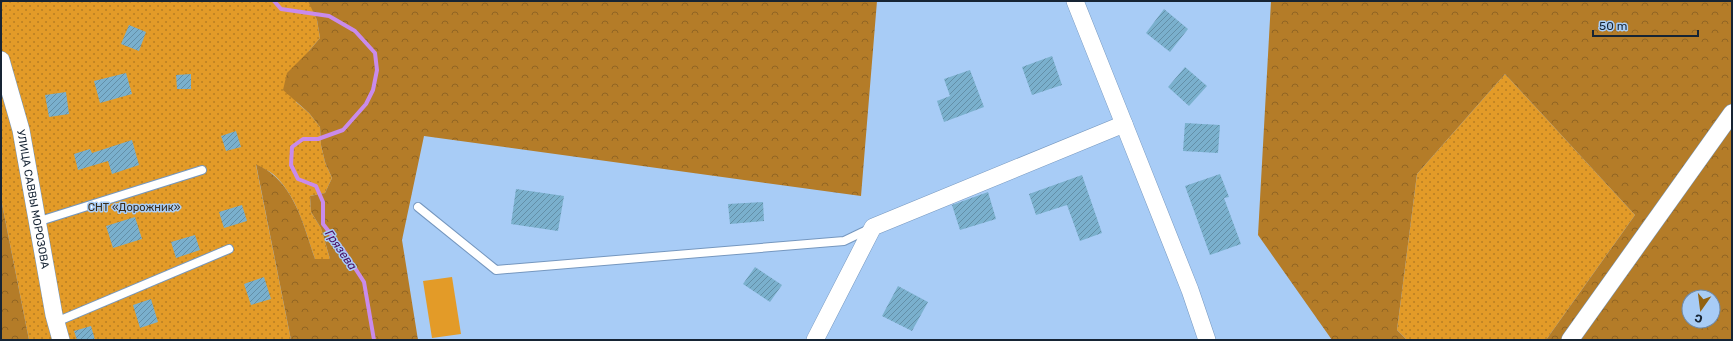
<svg xmlns="http://www.w3.org/2000/svg" width="1733" height="341" font-family="Rubik,sans-serif">
<style>
.grass{fill:url(#grass-dots)}
.forest{fill:url(#forest-crowns);fill-rule:evenodd}
.pitch{fill:#e39b28}
.lines{fill:none;stroke-linecap:round;stroke-linejoin:round}
.stream{stroke:#c98beb;stroke-width:4}
.building{fill:url(#building-hatch)}
.service-casing{stroke:#7597bf;stroke-width:10}
.minor-casing{stroke:#7597bf;stroke-width:18}
.service{stroke:#fff;stroke-width:8}
.minor{stroke:#fff;stroke-width:17}
.labels{text-anchor:middle;dominant-baseline:central;stroke-width:3;stroke-linejoin:round;paint-order:stroke}
.street-label{font-size:11px;fill:#162434;stroke:#a8ccf6}
.park-label{font-size:11px;fill:#3a2c1a;stroke:#a8ccf6}
.water-label{font-size:12px;font-style:italic;fill:#4b0e65;stroke:#a8ccf6}
</style>
<defs>
<pattern id="grass-dots" width="8" height="8" patternUnits="userSpaceOnUse"><rect width="8" height="8" fill="#e39b28"/><path d="M2 2h.1M6 6h.1" fill="none" stroke="#b77e23" stroke-width="1.8" stroke-linecap="round"/></pattern>
<pattern id="forest-crowns" width="20" height="18" patternUnits="userSpaceOnUse"><rect width="20" height="18" fill="#b47c28"/><path d="M2 6a3 3 0 1 1 6 0M12 15a3 3 0 1 1 6 0" fill="none" stroke="#916523"/></pattern>
<pattern id="building-hatch" width="6" height="6" patternUnits="userSpaceOnUse"><rect width="6" height="6" fill="#7ab0cd"/><path d="M-1 1l2-2M0 6l6-6M5 7l2-2" fill="none" stroke="#638fa7"/></pattern>
</defs>
<rect width="100%" height="100%" fill="#a8ccf6"/>
<!-- grass -->
<g class="grass">
<path d="M 1,1 L 309,1 L 317,20 L 320,38 L 309,51 L 296,102 L 309,113 L 320,127 L 321,145 L 325,162 L 332,178 L 325,193 L 310,196 L 311,212 L 321,228 L 330,259 L 315,259 C 305,230 297,195 273,174 C 268,170 261,168 256,165 L 291,340 L 29,340 L 1,199 Z"/>
<path d="M 1505,74 L 1635,215 L 1546,340 L 1407,340 L 1397,330 L 1417,174 Z"/>
</g>
<!-- forest -->
<g class="forest">
<path d="M 308,1 L 877,1 L 861,196 L 424,136 L 402,240 L 418,340 L 291,340 L 256,164 C 261,167 268,170 272,174 C 297,194 305,230 315,259 L 330,259 L 321,228 L 311,212 L 310,196 L 325,193 L 332,178 L 325,162 L 321,145 L 320,127 L 309,113 L 283,90 L 287,73 L 309,51 L 320,38 L 317,20 Z"/>
<path d="M 1271,1 L 1732,1 L 1732,340 L 1546,340 L 1635,215 L 1505,74 L 1417,174 L 1397,330 L 1407,340 L 1332,340 L 1258,235 ZM 1689,297 L 1713,297 L 1713,321 L 1689,321 Z"/>
<path d="M 1,199 L 29,340 L 1,340 Z"/>
</g>
<!-- pitch -->
<path class="pitch" d="M 452,277 L 461,334 L 432,338 L 423,281 Z"/>
<g class="lines">
<!-- stream -->
<path class="stream" d="M 274,1 L 281,9 L 329,16 L 355,31 L 375,53 L 377,70 L 373,90 L 366,104 L 343,130 L 318,139 L 303,139 L 292,147 L 291,165 L 298,179 L 316,186 L 323,202 L 323,224 L 344,251 L 364,282 L 374,340"/>
</g>
<!-- building -->
<g class="building">
<path d="M 1164,9 L 1188,29 L 1170,52 L 1146,33 Z"/>
<path d="M 129,25 L 146,32 L 139,51 L 121,44 Z"/>
<path d="M 1052,56 L 1062,85 L 1032,95 L 1022,67 Z"/>
<path d="M 1185,67 L 1207,86 L 1189,106 L 1168,87 Z"/>
<path d="M 970,70 L 984,107 L 944,122 L 937,101 L 950,96 L 944,79 Z"/>
<path d="M 126,73 L 132,94 L 100,103 L 94,81 Z"/>
<path d="M 191,74 L 191,89 L 177,89 L 176,75 Z"/>
<path d="M 66,92 L 69,114 L 49,117 L 45,95 Z"/>
<path d="M 1185,123 L 1220,125 L 1218,153 L 1183,151 Z"/>
<path d="M 236,131 L 241,147 L 226,151 L 221,136 Z"/>
<path d="M 132,140 L 139,165 L 112,174 L 108,161 L 78,170 L 74,154 L 90,149 L 92,153 Z"/>
<path d="M 1220,174 L 1229,197 L 1224,198 L 1241,244 L 1210,255 L 1185,186 Z"/>
<path d="M 1082,175 L 1102,233 L 1080,241 L 1067,205 L 1036,215 L 1029,194 Z"/>
<path d="M 516,189 L 564,196 L 558,231 L 511,224 Z"/>
<path d="M 988,192 L 996,219 L 960,230 L 952,205 Z"/>
<path d="M 763,202 L 764,221 L 730,224 L 728,204 Z"/>
<path d="M 242,205 L 247,221 L 224,228 L 219,212 Z"/>
<path d="M 135,217 L 142,239 L 113,248 L 106,226 Z"/>
<path d="M 195,235 L 200,250 L 176,258 L 171,242 Z"/>
<path d="M 755,267 L 782,285 L 770,302 L 743,284 Z"/>
<path d="M 264,277 L 271,299 L 251,305 L 244,284 Z"/>
<path d="M 898,286 L 928,302 L 912,331 L 882,316 Z"/>
<path d="M 151,299 L 158,322 L 140,328 L 133,305 Z"/>
<path d="M 91,326 L 95,340 L 77,340 L 74,331 Z"/>
</g>
<g class="lines">
<!-- service casing -->
<g class="service-casing">
<g id="service">
<path d="M 418,207 L 496,270 L 844,241 L 869,229"/>
<path d="M 43,220 L 202,170"/>
<path d="M 56,322 L 229,249"/>
</g>
</g>
<!-- minor casing -->
<g class="minor-casing">
<g id="minor">
<path id="s1" d="M 1,60 L 21,130 L 54,315 L 61,340"/>
<path d="M 1124,124 L 1190,290 L 1207,340"/>
<path d="M 815,340 L 873,227 L 1124,124 L 1075,1"/>
<path d="M 1570,340 L 1732,113"/>
</g>
</g>
<!-- service -->
<use href="#service" class="service"/>
<!-- minor -->
<use href="#minor" class="minor"/>
</g>
<g class="labels">
<!-- street labels -->
<g class="street-label">
<text stroke="none"><textPath href="#s1" startOffset="143">УЛИЦА САВВЫ МОРОЗОВА</textPath></text>
</g>
<!-- park labels -->
<g class="park-label">
<text x="134" y="207">СНТ «Дорожник»</text>
</g>
<!-- water labels -->
<g class="water-label">
<text transform="translate(341 250) rotate(55)">Грязева</text>
</g>
</g>
<!-- border -->
<rect width="1733" height="341" fill="none" stroke="#162434" stroke-width="4"/>
<!-- north arrow -->
<g transform="translate(1701 309) rotate(194)"><circle r="19" fill="#a8ccf6" stroke="#6e89a8"/>
<path d="M0-3L7 15L0 10L-7 15Z" fill="#926211"/>
<text y="-6" font-size="11" font-weight="bold" text-anchor="middle" fill="#162434">С</text>
</g>
<!-- scale -->
<path d="M1593 30v6h105v-6" fill="none" stroke="#162434" stroke-width="2"/>
<text x="1599" y="30" font-size="12" fill="#162434" stroke="#a8ccf6" stroke-width="3" paint-order="stroke">50 m</text>
</svg>
